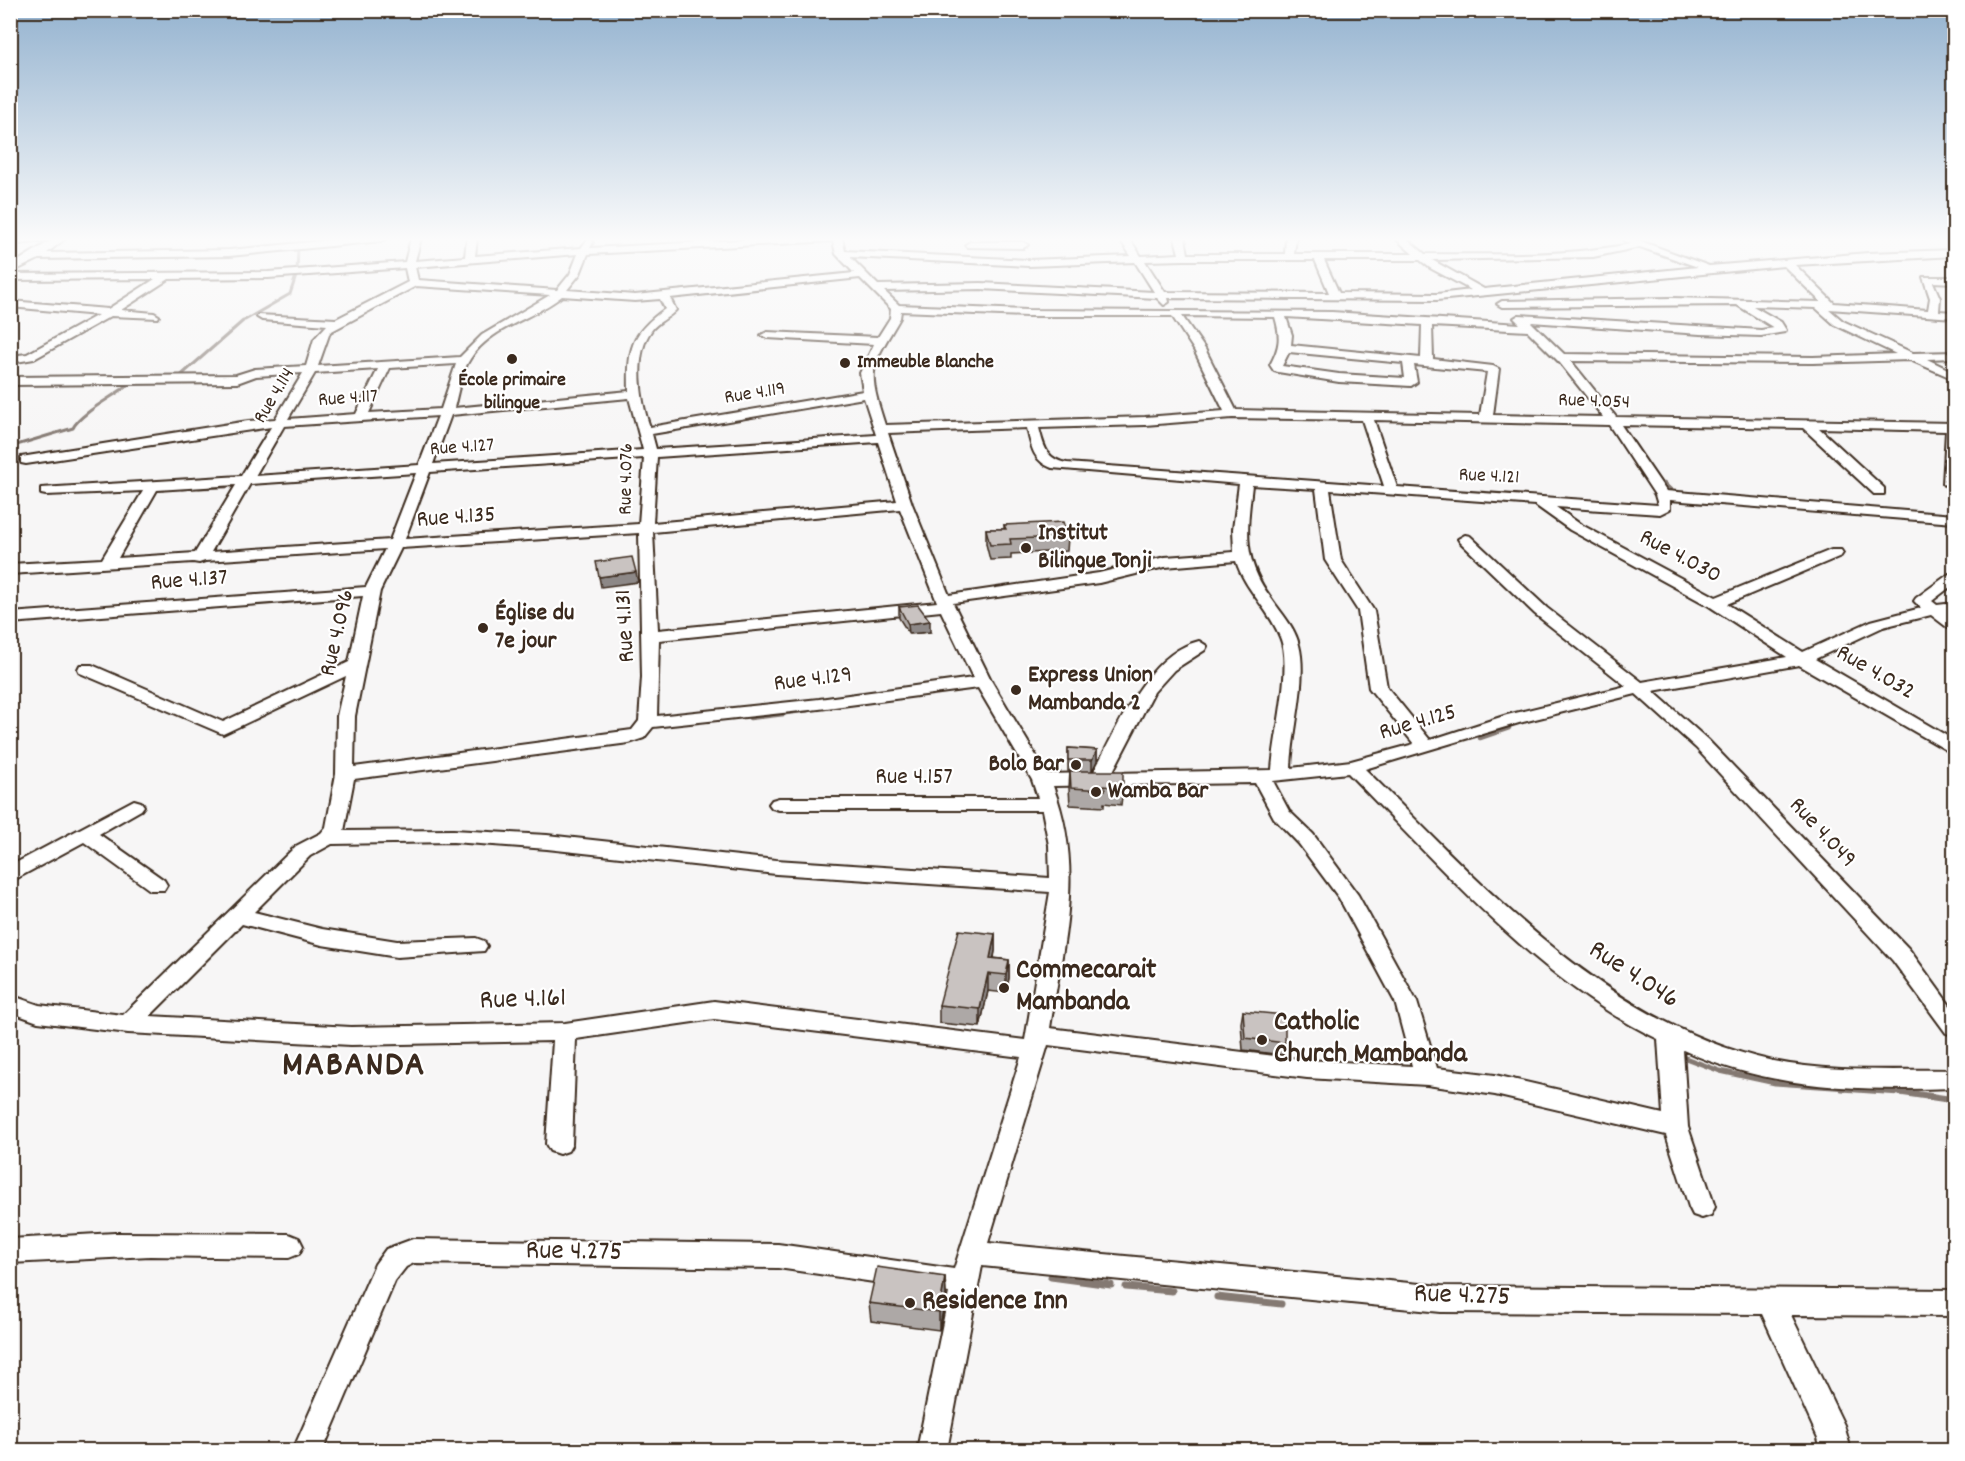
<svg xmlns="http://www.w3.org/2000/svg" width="1965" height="1461" font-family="Dekko,sans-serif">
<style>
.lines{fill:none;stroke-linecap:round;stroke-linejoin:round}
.stream-far3{stroke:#847972;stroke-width:3}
.stream-far2{stroke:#847972;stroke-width:4.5}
.stream-far1{stroke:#847972;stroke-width:5}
.stream{stroke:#847972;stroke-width:7}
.minor-casing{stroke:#3b2a1e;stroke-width:4}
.minor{fill:#fff;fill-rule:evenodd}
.wall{fill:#ada8a6;stroke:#3b2a1e;stroke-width:1.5}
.shaded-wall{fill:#8d8887;stroke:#3b2a1e;stroke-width:1.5}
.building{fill:#c9c3c1;stroke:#3b2a1e;stroke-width:1.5}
.poi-dot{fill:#3b2a1e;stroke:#fff;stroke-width:2}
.labels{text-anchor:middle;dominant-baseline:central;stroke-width:4.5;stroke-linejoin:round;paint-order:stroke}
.far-poi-label{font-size:20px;font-weight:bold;fill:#3b2a1e;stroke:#fff;text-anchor:start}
.far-street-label{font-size:20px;fill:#3b2a1e;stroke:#fff}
.street-label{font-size:24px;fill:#3b2a1e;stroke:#fff}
.poi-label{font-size:24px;font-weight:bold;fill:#3b2a1e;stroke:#fff;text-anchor:start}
.near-poi-label{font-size:28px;font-weight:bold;fill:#3b2a1e;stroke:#fff;text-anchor:start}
.near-street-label{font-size:28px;fill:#3b2a1e;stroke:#fff}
.near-district-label{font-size:36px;font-weight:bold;letter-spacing:1.5px;fill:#3b2a1e;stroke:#fff}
</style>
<rect width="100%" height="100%" fill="#f7f6f6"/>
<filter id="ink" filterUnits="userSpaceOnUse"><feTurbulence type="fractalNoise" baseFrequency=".0167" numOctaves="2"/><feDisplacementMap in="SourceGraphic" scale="12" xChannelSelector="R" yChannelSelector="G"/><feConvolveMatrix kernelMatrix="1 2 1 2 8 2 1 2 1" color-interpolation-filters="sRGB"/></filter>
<g filter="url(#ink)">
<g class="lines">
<!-- stream-far3 -->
<g class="stream-far3">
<path d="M 297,273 L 298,247"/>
<path d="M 245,320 L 290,294 L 296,276"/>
<path d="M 178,378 L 243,321"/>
<path d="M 10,447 L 73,428 C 80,413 117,395 132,382"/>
<path d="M 1664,483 L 1677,495"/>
<path d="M 199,488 L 226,487"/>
<path d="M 182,489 L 192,488"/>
<path d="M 151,491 L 163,490"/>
<path d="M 109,493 L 138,491"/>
<path d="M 1699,503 L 1714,503"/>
</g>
<!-- stream-far2 -->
<g class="stream-far2">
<path d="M 786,713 L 810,710"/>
<path d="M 750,718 L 784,714"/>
<path d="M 1480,738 L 1509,728"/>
</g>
<!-- stream-far1 -->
<path class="stream-far1" d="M 1680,1056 L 1720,1071 L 1775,1083 L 1862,1089"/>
<!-- stream -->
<g class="stream">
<path d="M 1842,1088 L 1900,1092 L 1954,1100"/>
<path d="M 1051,1277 L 1111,1285"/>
<path d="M 1126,1287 L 1172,1291"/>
<path d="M 1217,1297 L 1281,1304"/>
</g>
<!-- minor casing -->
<g class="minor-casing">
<g id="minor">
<path d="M 66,238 L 47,253 L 229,250 L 352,238 L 387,238 L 382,241 L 229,256 L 39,259 L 10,273 L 10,266 L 52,240 L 10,245 L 10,239 Z"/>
<path d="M 411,238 L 421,238 L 415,261 L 465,257 L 467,238 L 477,238 L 475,256 L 581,248 L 588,239 L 593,242 L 590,248 L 779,238 L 842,238 L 845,251 L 1028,260 L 1131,256 L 1119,238 L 1129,238 L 1141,256 L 1179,254 L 1175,238 L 1185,238 L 1188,254 L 1285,254 L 1286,238 L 1296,238 L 1294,254 L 1413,254 L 1395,238 L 1406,238 L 1425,254 C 1493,254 1562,257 1630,244 L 1623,240 L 1632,238 L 1709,266 L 1868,253 L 1954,250 L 1954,256 L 1795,265 L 1834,303 L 1928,310 L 1930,298 L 1923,277 L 1954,277 L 1954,283 L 1933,282 L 1940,298 L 1939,311 L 1954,312 L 1954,318 L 1829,309 L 1843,321 L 1913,353 L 1954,352 L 1954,358 L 1927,359 L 1954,372 L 1954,379 L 1910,360 L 1813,363 L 1571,361 L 1616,417 L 1954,423 L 1954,487 L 1950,488 L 1943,484 L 1946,431 L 1819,428 L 1884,488 L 1884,494 L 1874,494 L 1803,428 L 1621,425 L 1666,491 L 1954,515 L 1954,523 L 1670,500 L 1670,509 L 1660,514 L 1556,507 L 1580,524 L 1716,597 L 1831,550 L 1841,550 L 1843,553 L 1841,556 L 1727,604 L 1803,652 L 1871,621 L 1921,608 L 1914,601 L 1916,598 L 1949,574 L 1954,573 L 1954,584 L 1932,601 L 1937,605 L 1954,603 L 1954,613 L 1949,613 L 1954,618 L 1954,630 L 1948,628 L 1931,615 L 1883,627 L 1815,659 L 1954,740 L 1954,752 L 1948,751 L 1799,665 L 1653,691 L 1708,740 L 1909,949 L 1954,1011 L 1954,1036 L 1946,1033 L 1893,961 L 1696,748 L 1636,694 L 1519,723 L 1365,769 C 1483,885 1604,1024 1773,1061 C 1832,1073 1894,1069 1954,1070 L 1954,1088 C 1863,1091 1767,1089 1683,1050 L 1688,1127 L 1715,1207 L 1711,1215 L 1702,1218 L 1693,1215 L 1689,1207 L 1666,1135 L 1495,1095 L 1427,1085 L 1307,1078 L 1048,1045 L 988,1243 L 1441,1286 L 1954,1290 L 1954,1316 L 1791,1315 L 1844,1425 L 1851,1450 L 1821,1450 L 1818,1438 L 1762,1314 L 1441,1312 L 982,1266 L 947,1450 L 917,1450 L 949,1293 L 778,1268 L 414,1263 L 406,1267 L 395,1281 L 323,1450 L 293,1450 L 375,1264 L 386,1249 L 413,1239 L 778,1244 L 954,1269 L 1021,1057 L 714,1019 L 576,1039 L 572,1144 L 568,1151 L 559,1154 L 550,1151 L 546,1144 L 553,1041 L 351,1045 L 128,1033 L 38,1022 L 10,1012 L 10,995 L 39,1005 L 123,1015 L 296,846 L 321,833 L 326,827 L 336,774 L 337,716 L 346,676 L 223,734 L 80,673 L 78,669 L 80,665 L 92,665 L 223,722 L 349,662 L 363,596 L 10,623 L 10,613 L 366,587 L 385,549 L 205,561 L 199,563 L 193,562 L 10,574 L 10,564 L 102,559 L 143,491 L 46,495 L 41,494 L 41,488 L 241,476 L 271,427 L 26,464 L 21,463 L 21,457 L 248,421 L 275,419 L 303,373 L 256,376 L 237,383 L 10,385 L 10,377 L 236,375 L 255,369 L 306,366 L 314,339 L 327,325 L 262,320 L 257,317 L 258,315 L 336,319 L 408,282 L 405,268 L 268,278 L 169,279 L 121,310 L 154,313 L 159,316 L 158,318 L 111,316 L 34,359 L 10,363 L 10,356 L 27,354 L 98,315 L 10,307 L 10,301 L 108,309 L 155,279 L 10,280 L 10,274 L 268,272 L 405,262 ZM 833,241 L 836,254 L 854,273 L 635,295 L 567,290 L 580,274 L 588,254 ZM 1640,247 L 1698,267 L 1484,289 L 1432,260 L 1593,257 ZM 578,254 L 570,274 L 557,290 L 418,280 L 415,267 ZM 850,257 L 1028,266 L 1135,262 L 1154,292 L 981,283 L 878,285 ZM 1184,260 L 1315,260 L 1329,293 L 1165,292 L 1145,261 ZM 1324,260 L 1420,260 L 1430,268 L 1471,290 L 1437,294 L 1339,293 ZM 1784,266 L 1821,302 L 1672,298 L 1502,301 L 1497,304 L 1502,307 L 1737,305 L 1774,328 L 1761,330 L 1519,315 L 1514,318 L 1520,324 L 1332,312 L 1027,310 L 899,305 L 884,291 L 981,289 L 1157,298 L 1164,305 L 1169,302 L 1168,298 L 1437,300 ZM 860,278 L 891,309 L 890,318 L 878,337 L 767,332 L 761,335 L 767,338 L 874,344 L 860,373 L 863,391 L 650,427 C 640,401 634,354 651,331 C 657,322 669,318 676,310 L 670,298 ZM 416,286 L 550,295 L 482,335 L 460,357 L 318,366 L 330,332 ZM 562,296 L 635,301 L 660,299 L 665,309 C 630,334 628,349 629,391 L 454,408 C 458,393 461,372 470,359 C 490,327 534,319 562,296 ZM 1753,306 L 1816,308 L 1835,325 L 1896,354 L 1813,357 L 1564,354 L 1531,322 L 1700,334 L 1761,336 L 1785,332 L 1786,330 L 1781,322 ZM 901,311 L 1027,316 L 1172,316 L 1194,350 L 1224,411 L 1145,417 L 885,425 C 866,367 871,368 900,318 ZM 1182,316 L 1275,317 C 1281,337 1280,347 1270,365 L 1274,371 L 1278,372 L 1339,382 L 1411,386 L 1417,382 L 1414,365 L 1487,372 L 1480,415 L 1236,410 L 1205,349 ZM 1286,317 L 1422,325 L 1421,358 L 1291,345 L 1292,335 ZM 1432,326 L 1528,331 L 1560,363 L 1603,417 L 1493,415 L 1499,369 L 1493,366 L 1433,359 ZM 1289,352 L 1403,363 L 1405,378 L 1339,374 L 1282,366 ZM 456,364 L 441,409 L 369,413 L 390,368 ZM 378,369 L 356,414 L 288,419 L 315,373 ZM 629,398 L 643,450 L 433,464 L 451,415 ZM 864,398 L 876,435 L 656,449 L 652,434 ZM 438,416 L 419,465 L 255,476 L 284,426 ZM 1232,418 L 1362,420 L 1384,486 L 1067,463 C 1046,459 1044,447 1039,428 L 1145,425 ZM 1374,420 L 1609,425 L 1655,495 L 1658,505 L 1397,487 ZM 1027,428 C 1031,446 1033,461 1052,468 L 1239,484 L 1233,529 L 1234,552 L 1165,557 L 1099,573 L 949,595 L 912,504 L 888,433 ZM 878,442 L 897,501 L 653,523 L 657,457 ZM 644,458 L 639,524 L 405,539 L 430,472 ZM 416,473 L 390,540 L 211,552 L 250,484 ZM 236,485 L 195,553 L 118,558 L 157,490 ZM 1252,485 L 1316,489 L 1325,560 L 1358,611 L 1369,688 L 1414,744 L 1351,761 L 1291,768 C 1292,731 1308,679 1299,645 C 1295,627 1281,613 1271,598 C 1242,559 1247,530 1252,485 ZM 1330,490 L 1535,505 L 1570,530 L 1709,606 L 1787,657 L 1642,682 L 1547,608 L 1470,536 L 1465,535 L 1458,539 L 1460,542 L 1535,614 L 1626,686 L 1507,715 L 1430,740 L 1387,687 L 1374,611 L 1341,560 ZM 900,509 L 937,602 L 658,630 L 653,532 ZM 639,533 L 642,677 L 639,721 L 632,730 L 354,767 L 355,716 L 380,591 L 401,548 ZM 1236,561 C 1245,590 1269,609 1280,637 C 1293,666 1274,735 1272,770 L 1112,773 L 1154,692 L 1174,670 L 1205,650 L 1207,646 L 1199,641 C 1146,654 1117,730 1093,773 L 1047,774 L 992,682 L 953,603 L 1099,583 L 1165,567 ZM 941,611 L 973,678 L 819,699 L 657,716 L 659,640 ZM 978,688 L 1032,780 L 1038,798 L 779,798 L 772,800 L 769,804 L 772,808 L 779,810 L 1042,810 L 1049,845 L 1050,878 L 776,860 L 547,835 L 453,830 L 344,831 L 354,779 L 629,743 L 644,738 L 653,727 L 819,709 ZM 1348,773 C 1438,864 1541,984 1658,1039 L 1663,1114 L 1495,1075 L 1437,1068 L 1417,1002 L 1358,895 L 1313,834 L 1289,811 L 1273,781 ZM 1255,783 L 1274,818 L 1299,844 L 1339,898 L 1395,1002 L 1412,1066 L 1307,1060 L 1050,1028 C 1063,942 1085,870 1053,786 ZM 453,842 L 547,849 L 776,874 L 1050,892 L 1025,1040 L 714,1001 L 565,1023 L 351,1027 L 150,1016 L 242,924 L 322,945 L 397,957 L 484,951 L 487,946 L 484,941 L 476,938 L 397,941 L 322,929 L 254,912 L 310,856 L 332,844 Z"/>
<path d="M 970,242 L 1023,242 L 1028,245 L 1023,248 L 967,247 L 965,245 Z"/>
<path d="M 134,800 L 141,802 L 144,806 L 141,810 L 99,834 L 164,880 L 167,885 L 164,890 L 150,890 L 84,842 L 10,882 L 10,866 Z"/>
<path d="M 115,1233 L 289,1234 L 299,1238 L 303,1246 L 299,1254 L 289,1258 L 150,1256 L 10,1263 L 10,1239 Z"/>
</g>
</g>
<!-- minor -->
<use href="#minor" class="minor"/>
</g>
<!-- wall -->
<g class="wall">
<path d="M 1004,525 L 1068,537 L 1067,551 L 1011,554 L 1011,559 L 990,560 L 986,544 L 986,529 L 1004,529 Z"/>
<path d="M 899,607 L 930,632 L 909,634 L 899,618 Z"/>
<path d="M 1068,748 L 1097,750 L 1097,761 L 1092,771 L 1123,788 L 1121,805 L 1104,803 L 1104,807 L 1070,805 L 1069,788 L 1070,771 L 1068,771 Z"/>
<path d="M 995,934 L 995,951 L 994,958 L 1009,960 L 1009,978 L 1006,993 L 988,991 L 980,1027 L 939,1023 L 939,1005 Z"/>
<path d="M 1243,1011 L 1285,1043 L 1283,1055 L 1243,1050 L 1241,1023 Z"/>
<path d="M 945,1277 L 946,1295 L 939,1330 L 871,1321 L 869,1303 Z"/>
</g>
<!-- shaded-wall -->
<g class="shaded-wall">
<path d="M 636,572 L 638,582 L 601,587 L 599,577 Z"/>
<path d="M 930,621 L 930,632 L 909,634 L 908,624 Z"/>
<path d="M 1097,750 L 1097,761 L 1092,771 L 1092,760 Z"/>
<path d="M 995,934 L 995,951 L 990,976 L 990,958 Z"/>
<path d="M 1009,960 L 1009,978 L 1006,993 L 1006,975 Z"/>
<path d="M 988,973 L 988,991 L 980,1027 L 980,1009 Z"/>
<path d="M 945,1277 L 946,1295 L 939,1330 L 939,1312 Z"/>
</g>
<!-- building -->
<g class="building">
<path d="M 1063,522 L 1068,537 L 1010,539 L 1011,544 L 990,545 L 986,529 L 1006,529 L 1004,525 Z"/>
<path d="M 632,557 L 636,572 L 599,577 L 596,562 Z"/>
<path d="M 918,605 L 930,621 L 908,624 L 899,607 Z"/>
<path d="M 1068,748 L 1097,750 L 1092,760 L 1068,760 Z"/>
<path d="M 1070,771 L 1123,771 L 1123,788 L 1104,786 L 1105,790 L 1071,788 Z"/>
<path d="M 959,930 L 995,934 L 990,958 L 1009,960 L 1006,975 L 988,973 L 980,1009 L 939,1005 Z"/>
<path d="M 1243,1011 L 1285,1015 L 1285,1043 L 1245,1038 Z"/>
<path d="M 877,1267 L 945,1277 L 939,1312 L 869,1303 Z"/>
</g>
</g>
<!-- sky -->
<linearGradient id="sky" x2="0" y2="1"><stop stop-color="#93b2cf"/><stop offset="0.54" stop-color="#fbfbfb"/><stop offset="1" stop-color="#fbfbfb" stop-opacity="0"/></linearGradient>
<rect width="1965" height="443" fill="url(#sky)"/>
<!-- markers -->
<g class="poi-dot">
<circle cx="512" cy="359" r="6"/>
<circle cx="845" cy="363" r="6"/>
<circle cx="1026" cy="548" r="6"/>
<circle cx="483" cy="628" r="6"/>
<circle cx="1016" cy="690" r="6"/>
<circle cx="1076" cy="765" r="6"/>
<circle cx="1096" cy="792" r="6"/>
<circle cx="1004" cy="988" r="6"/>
<circle cx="1262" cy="1040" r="6"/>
<circle cx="910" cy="1303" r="6"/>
</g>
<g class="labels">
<!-- far-poi labels -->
<g class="far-poi-label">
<text x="857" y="363">Immeuble Blanche</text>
<text x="512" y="381" text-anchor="middle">École primaire<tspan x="512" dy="23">bilingue</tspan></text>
</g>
<!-- far-street labels -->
<g class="far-street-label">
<text transform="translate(755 394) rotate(-9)">Rue 4.119</text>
<text transform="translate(275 396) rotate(-59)">Rue 4.114</text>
<text transform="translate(348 399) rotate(-4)">Rue 4.117</text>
<text transform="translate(1594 402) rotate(2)">Rue 4.054</text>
<text transform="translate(462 448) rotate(-4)">Rue 4.127</text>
<text transform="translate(1489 477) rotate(3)">Rue 4.121</text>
<text transform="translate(627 479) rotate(-89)">Rue 4.076</text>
</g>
<!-- street labels -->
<g class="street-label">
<text transform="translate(456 518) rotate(-4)">Rue 4.135</text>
<text transform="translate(1680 557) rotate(28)">Rue 4.030</text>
<text transform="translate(189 581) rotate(-4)">Rue 4.137</text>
<text transform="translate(626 626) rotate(-93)">Rue 4.131</text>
<text transform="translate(338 633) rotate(-77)">Rue 4.096</text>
<text transform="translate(1875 673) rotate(30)">Rue 4.032</text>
<text transform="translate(813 680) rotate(-7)">Rue 4.129</text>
<text transform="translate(1418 723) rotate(-16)">Rue 4.125</text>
<text x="914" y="778">Rue 4.157</text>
<text transform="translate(1822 833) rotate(47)">Rue 4.049</text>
</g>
<!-- poi labels -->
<g class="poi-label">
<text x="1038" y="534">Institut<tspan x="1038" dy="28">Bilingue Tonji</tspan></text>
<text x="495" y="614">Église du<tspan x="495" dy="28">7e jour</tspan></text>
<text x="1028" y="676">Express Union<tspan x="1028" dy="28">Mambanda 2</tspan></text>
<text x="1064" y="765" text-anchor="end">Bolo Bar</text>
<text x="1108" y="792">Wamba Bar</text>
</g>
<!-- near-poi labels -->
<g class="near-poi-label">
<text x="1016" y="972">Commecarait<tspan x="1016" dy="32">Mambanda</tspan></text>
<text x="1274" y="1024">Catholic<tspan x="1274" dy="32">Church Mambanda</tspan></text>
<text x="922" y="1303">Residence Inn</text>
</g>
<!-- near-street labels -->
<g class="near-street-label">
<text transform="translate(1633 976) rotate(33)">Rue 4.046</text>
<text transform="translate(523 1001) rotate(-2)">Rue 4.161</text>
<text transform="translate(574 1253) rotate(1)">Rue 4.275</text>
<text transform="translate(1462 1297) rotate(2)">Rue 4.275</text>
</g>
<!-- near-district labels -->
<g class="near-district-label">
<text x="354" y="1067">MABANDA</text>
</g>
</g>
<!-- margin -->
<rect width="1965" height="1461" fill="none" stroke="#fff" stroke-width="36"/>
<rect x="18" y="18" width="1929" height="1425" fill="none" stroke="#3b2a1e" stroke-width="2" filter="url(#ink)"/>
</svg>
